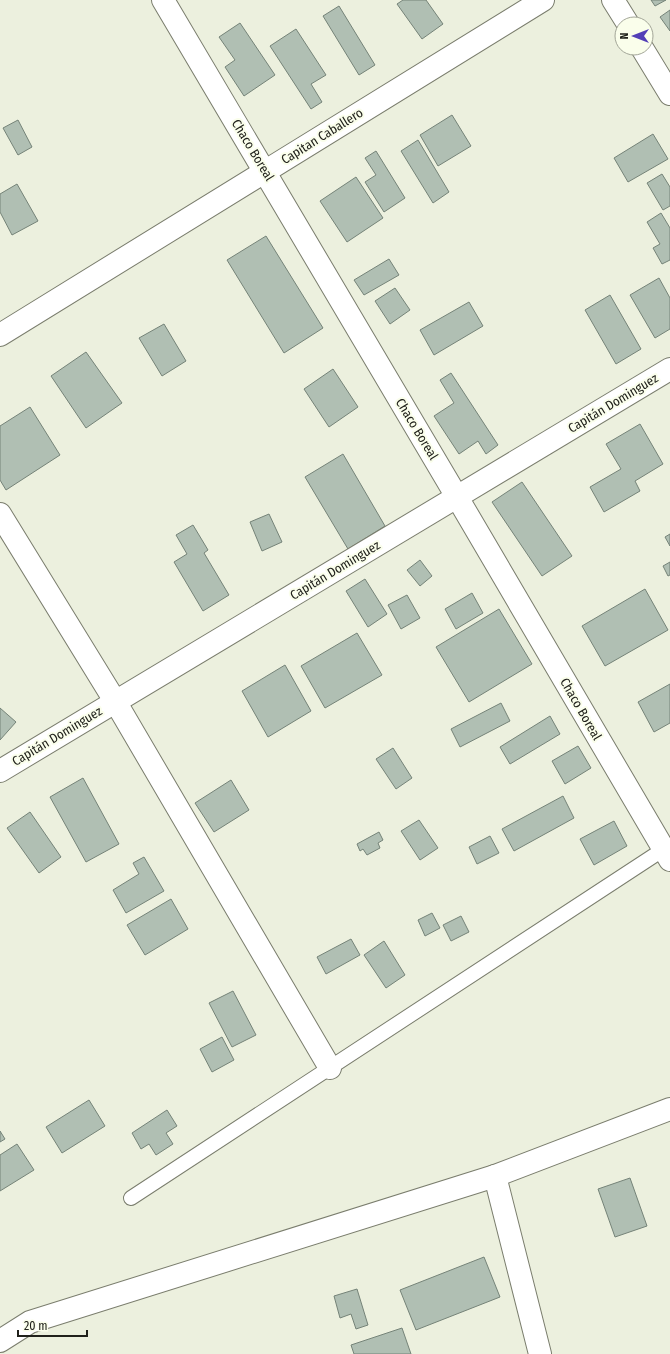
<svg xmlns="http://www.w3.org/2000/svg" width="670" height="1354" font-family="'Fira Sans Condensed',sans-serif">
<style>
.building{fill:#b0bfb3;stroke:#758378}
.lines{fill:none;stroke-linecap:round;stroke-linejoin:round}
.lane-casing{stroke:#7a7d6d;stroke-width:16}
.street-casing{stroke:#7a7d6d;stroke-width:24}
.lane{stroke:#fff;stroke-width:14}
.street{stroke:#fff;stroke-width:22}
.labels{text-anchor:middle;dominant-baseline:central;stroke-width:4;stroke-linejoin:round;paint-order:stroke}
.street-label{font-size:13px;fill:#20211b;stroke:#fafeeb}
</style>
<rect width="100%" height="100%" fill="#ecf0de"/>
<!-- building -->
<g class="building">
<path d="M 403,0 L 426,0 L 443,24 L 422,39 L 397,4 Z"/>
<path d="M 651,0 L 666,0 L 655,6 Z"/>
<path d="M 339,6 L 375,65 L 359,75 L 323,16 Z"/>
<path d="M 670,10 L 670,31 L 660,17 Z"/>
<path d="M 240,23 L 275,75 L 244,96 L 225,67 L 235,60 L 219,37 Z"/>
<path d="M 296,29 L 326,75 L 311,84 L 322,102 L 311,109 L 270,46 Z"/>
<path d="M 452,115 L 471,146 L 438,166 L 420,135 Z"/>
<path d="M 18,120 L 32,147 L 18,155 L 3,128 Z"/>
<path d="M 653,134 L 668,159 L 628,182 L 614,158 Z"/>
<path d="M 418,140 L 449,192 L 433,203 L 401,151 Z"/>
<path d="M 376,151 L 405,198 L 384,212 L 365,182 L 376,175 L 365,158 Z"/>
<path d="M 662,174 L 670,187 L 670,206 L 663,210 L 647,183 Z"/>
<path d="M 356,177 L 383,218 L 347,242 L 320,201 Z"/>
<path d="M 17,184 L 38,221 L 12,235 L 0,212 L 0,194 Z"/>
<path d="M 661,213 L 670,228 L 670,260 L 662,264 L 653,248 L 660,244 L 647,222 Z"/>
<path d="M 266,236 L 323,328 L 284,353 L 227,260 Z"/>
<path d="M 389,259 L 399,275 L 364,295 L 354,280 Z"/>
<path d="M 659,278 L 670,298 L 670,329 L 655,338 L 630,295 Z"/>
<path d="M 395,288 L 410,310 L 390,324 L 375,301 Z"/>
<path d="M 610,295 L 641,349 L 616,364 L 585,310 Z"/>
<path d="M 469,302 L 483,326 L 434,355 L 420,330 Z"/>
<path d="M 164,324 L 186,361 L 162,376 L 139,338 Z"/>
<path d="M 86,352 L 122,403 L 86,428 L 51,376 Z"/>
<path d="M 333,369 L 358,407 L 329,427 L 304,389 Z"/>
<path d="M 451,373 L 498,445 L 486,454 L 478,441 L 459,454 L 434,416 L 454,403 L 440,380 Z"/>
<path d="M 30,407 L 60,455 L 6,490 L 0,480 L 0,426 Z"/>
<path d="M 640,424 L 663,464 L 635,481 L 640,491 L 604,512 L 590,487 L 621,469 L 606,444 Z"/>
<path d="M 343,454 L 385,526 L 348,549 L 305,477 Z"/>
<path d="M 522,482 L 572,556 L 542,576 L 492,502 Z"/>
<path d="M 269,514 L 282,542 L 262,551 L 250,522 Z"/>
<path d="M 193,525 L 208,550 L 204,553 L 229,595 L 203,611 L 174,562 L 187,554 L 176,535 Z"/>
<path d="M 670,534 L 670,546 L 665,537 Z"/>
<path d="M 420,560 L 432,576 L 420,586 L 407,570 Z"/>
<path d="M 670,562 L 670,575 L 668,576 L 663,566 Z"/>
<path d="M 365,579 L 387,614 L 368,627 L 346,591 Z"/>
<path d="M 645,589 L 668,630 L 605,666 L 582,626 Z"/>
<path d="M 472,593 L 483,613 L 456,629 L 445,609 Z"/>
<path d="M 407,595 L 420,618 L 401,629 L 388,605 Z"/>
<path d="M 499,609 L 532,664 L 469,702 L 436,647 Z"/>
<path d="M 357,633 L 382,675 L 325,708 L 301,666 Z"/>
<path d="M 285,665 L 311,711 L 268,737 L 242,691 Z"/>
<path d="M 670,684 L 670,723 L 654,732 L 638,702 Z"/>
<path d="M 501,703 L 510,721 L 460,747 L 451,729 Z"/>
<path d="M 0,708 L 16,722 L 0,740 Z"/>
<path d="M 550,716 L 560,734 L 510,764 L 500,747 Z"/>
<path d="M 578,746 L 591,768 L 565,784 L 552,761 Z"/>
<path d="M 393,748 L 412,778 L 396,789 L 376,759 Z"/>
<path d="M 83,778 L 119,844 L 86,862 L 50,797 Z"/>
<path d="M 231,780 L 249,810 L 214,832 L 195,803 Z"/>
<path d="M 563,796 L 574,818 L 514,851 L 502,829 Z"/>
<path d="M 30,812 L 61,857 L 39,873 L 7,828 Z"/>
<path d="M 419,820 L 438,848 L 420,860 L 401,831 Z"/>
<path d="M 614,821 L 627,846 L 594,865 L 580,839 Z"/>
<path d="M 379,832 L 383,840 L 378,843 L 380,848 L 367,855 L 363,849 L 360,851 L 357,844 Z"/>
<path d="M 490,836 L 499,853 L 477,864 L 469,847 Z"/>
<path d="M 144,857 L 164,891 L 126,913 L 113,890 L 139,874 L 133,863 Z"/>
<path d="M 171,899 L 188,929 L 145,955 L 127,925 Z"/>
<path d="M 432,913 L 440,928 L 425,936 L 418,920 Z"/>
<path d="M 461,916 L 469,932 L 451,941 L 443,925 Z"/>
<path d="M 351,939 L 360,955 L 326,974 L 317,957 Z"/>
<path d="M 384,941 L 405,975 L 386,988 L 364,955 Z"/>
<path d="M 233,991 L 256,1035 L 232,1047 L 209,1003 Z"/>
<path d="M 222,1037 L 234,1060 L 212,1072 L 200,1049 Z"/>
<path d="M 89,1100 L 105,1126 L 62,1153 L 46,1127 Z"/>
<path d="M 167,1110 L 177,1126 L 166,1133 L 173,1144 L 156,1155 L 149,1144 L 141,1149 L 132,1133 Z"/>
<path d="M 0,1131 L 5,1139 L 0,1142 Z"/>
<path d="M 17,1144 L 34,1170 L 0,1191 L 0,1155 Z"/>
<path d="M 630,1178 L 647,1226 L 615,1237 L 598,1189 Z"/>
<path d="M 484,1257 L 500,1297 L 416,1330 L 400,1290 Z"/>
<path d="M 357,1289 L 368,1325 L 356,1329 L 351,1314 L 340,1318 L 334,1296 Z"/>
<path d="M 402,1328 L 411,1354 L 354,1354 L 351,1345 Z"/>
</g>
<g class="lines">
<!-- lane casing -->
<g class="lane-casing">
<path id="lane" d="M 131,1198 L 664,849"/>
</g>
<!-- street casing -->
<g class="street-casing">
<g id="street">
<path d="M 163,0 L 457,497 L 670,860"/>
<path d="M 613,0 L 628,24"/>
<path d="M 642,48 L 670,94"/>
<path d="M 0,335 L 543,0"/>
<path d="M 0,514 L 115,701 L 330,1068"/>
<path d="M 0,771 L 670,369"/>
<path d="M 495,1176 L 540,1354"/>
<path d="M 0,1341 L 30,1322 L 495,1176 L 670,1109"/>
</g>
</g>
<!-- lane -->
<use href="#lane" class="lane"/>
<!-- street -->
<use href="#street" class="street"/>
</g>
<g class="labels">
<!-- street labels -->
<g class="street-label">
<text transform="translate(322 136) rotate(-32)">Capitan Caballero</text>
<text transform="translate(253 150) rotate(59)">Chaco Boreal</text>
<text transform="translate(613 403) rotate(-31)">Capitán Dominguez</text>
<text transform="translate(417 429) rotate(59)">Chaco Boreal</text>
<text transform="translate(335 570) rotate(-31)">Capitán Dominguez</text>
<text transform="translate(581 709) rotate(60)">Chaco Boreal</text>
<text transform="translate(57 736) rotate(-31)">Capitán Dominguez</text>
</g>
</g>
<!-- north arrow -->
<g transform="translate(634 36) rotate(270)"><circle r="19" fill="#fafeeb" stroke="#a3a698"/>
<path d="M0-3L7 15L0 10L-7 15Z" fill="#533fb7"/>
<text y="-6" font-size="11" font-weight="bold" text-anchor="middle" fill="#20211b">N</text>
</g>
<!-- scale -->
<path d="M18 1330v6h69v-6" fill="none" stroke="#20211b" stroke-width="2"/>
<text x="24" y="1330" font-size="12" fill="#20211b" stroke="#fafeeb" stroke-width="3" paint-order="stroke">20 m</text>
</svg>
